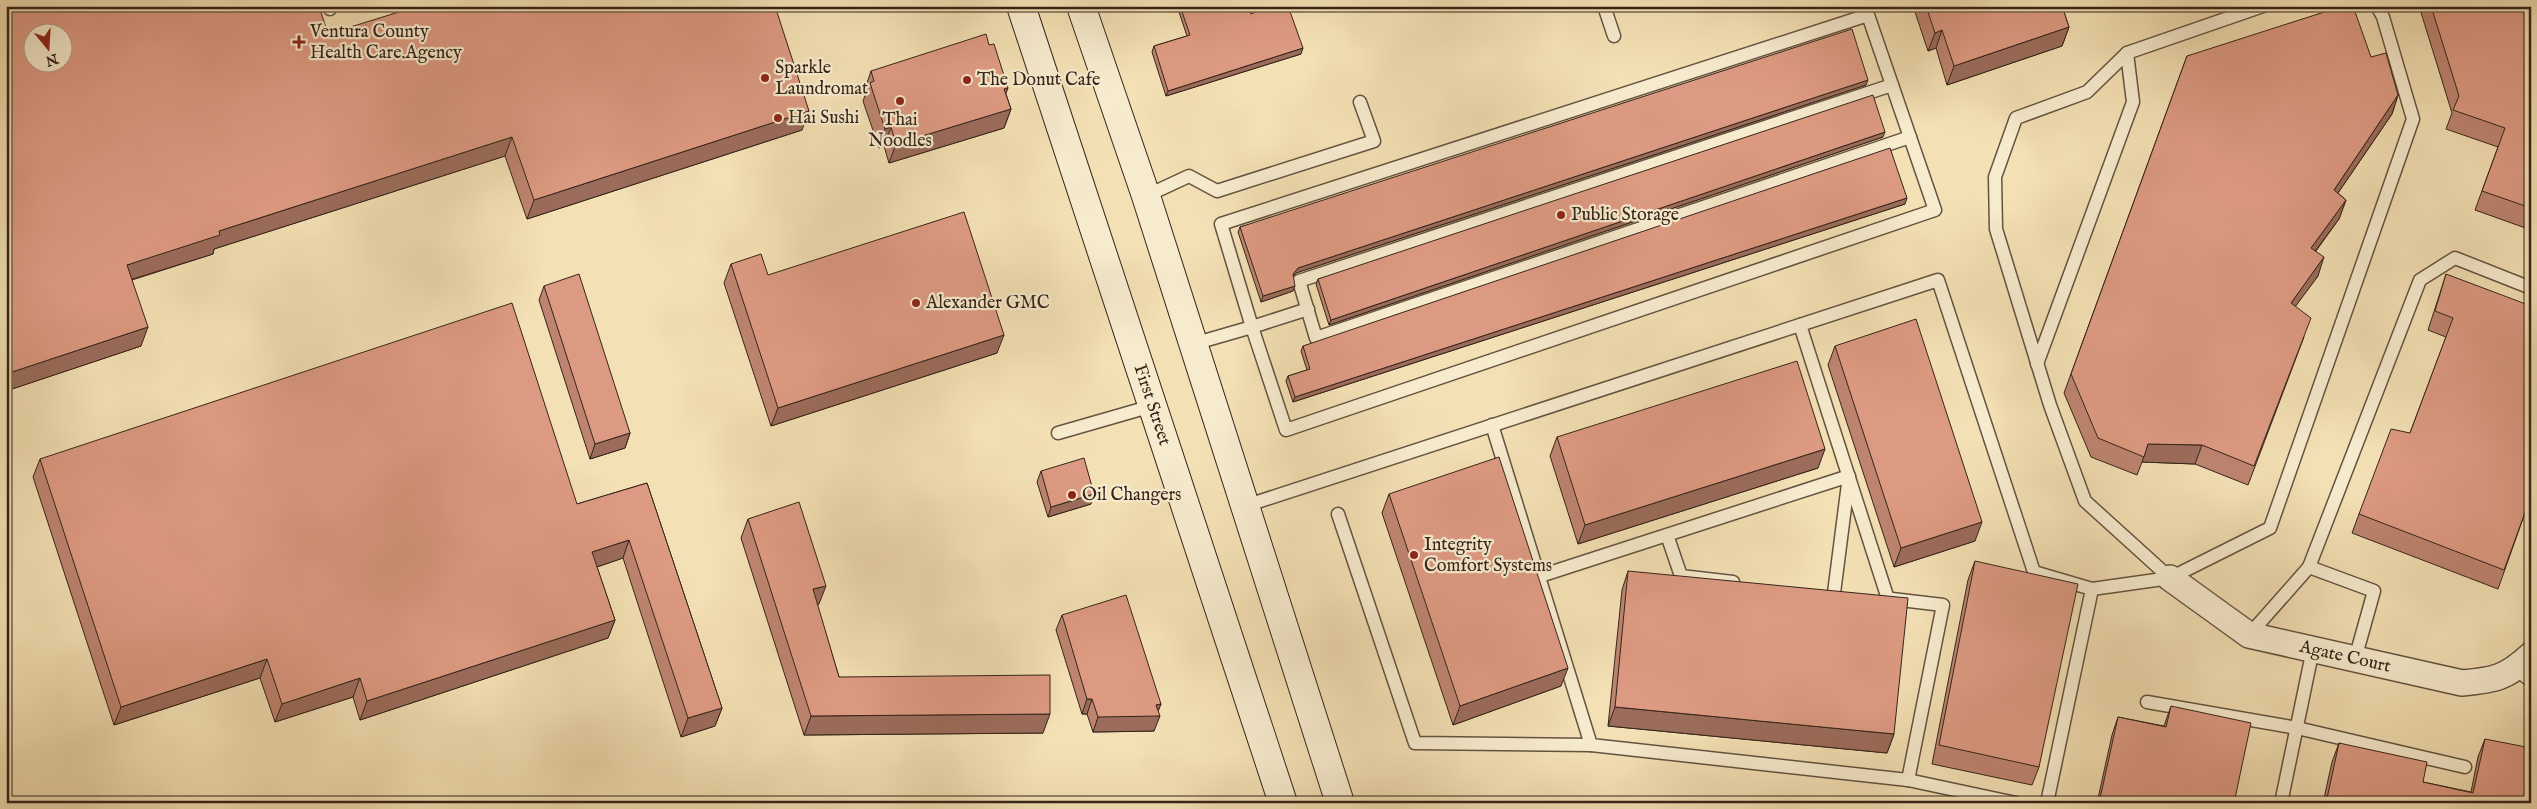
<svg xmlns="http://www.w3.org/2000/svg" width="2537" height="809" font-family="'IM FELL English',serif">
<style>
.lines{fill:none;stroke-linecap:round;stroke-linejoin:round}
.service-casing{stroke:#645340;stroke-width:15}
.minor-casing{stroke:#645340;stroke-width:28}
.secondary-casing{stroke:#35241a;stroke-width:30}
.service{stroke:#f7ebce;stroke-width:12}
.minor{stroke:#f7ebce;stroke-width:25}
.secondary{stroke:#f7ebce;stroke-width:28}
.wall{fill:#be8470;stroke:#35241a}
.shaded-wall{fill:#9b6c5b;stroke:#35241a}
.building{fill:#dd9a82;stroke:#35241a;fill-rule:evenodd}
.poi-dot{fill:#8f2418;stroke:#f7ebce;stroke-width:2}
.labels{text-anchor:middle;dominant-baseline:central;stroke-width:4.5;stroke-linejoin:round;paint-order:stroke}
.poi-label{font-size:18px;fill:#35241a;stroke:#f7ebce;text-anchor:start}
.street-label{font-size:18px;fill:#35241a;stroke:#f7ebce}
</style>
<rect width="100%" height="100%" fill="#f3e0b4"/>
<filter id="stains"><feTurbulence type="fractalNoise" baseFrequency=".004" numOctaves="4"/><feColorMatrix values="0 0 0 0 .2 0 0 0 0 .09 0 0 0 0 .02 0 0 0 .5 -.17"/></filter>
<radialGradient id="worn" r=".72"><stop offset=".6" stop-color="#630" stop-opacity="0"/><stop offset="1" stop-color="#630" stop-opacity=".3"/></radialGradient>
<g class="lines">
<!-- service casing -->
<g class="service-casing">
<g id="service">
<path d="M 329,6 L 330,9"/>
<path d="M 1604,6 L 1614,36"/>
<path d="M 1892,85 L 1299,281 L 1316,338 L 1910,137"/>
<path d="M 1146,196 L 1189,176 L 1217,191 L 1374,141 L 1360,102"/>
<path d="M 1800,325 L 1888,599"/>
<path d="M 1193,344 L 1252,327 L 1286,430 L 1935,210 L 1868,15 L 1221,224 L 1252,327 L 1308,309"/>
<path d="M 2037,364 L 2133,102 L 2127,53"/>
<path d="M 1492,425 L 1591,745 L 1908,780 L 2016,803"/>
<path d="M 1058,433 L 1152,406"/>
<path d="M 1245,506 L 1938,280 L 2034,572 L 2092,589 L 2047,803"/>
<path d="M 1338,514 L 1415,743 L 1591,745"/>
<path d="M 1667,535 L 1681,576 L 1733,582"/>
<path d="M 1540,576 L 1849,476 L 1834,593"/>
<path d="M 2170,578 L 2085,501 L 2050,405 L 1996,229 L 1995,177 L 2016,118 L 2087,92 L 2127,53 L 2263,6"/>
<path d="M 2092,589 L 2170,578 L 2270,528 L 2413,119 L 2383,17 L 2377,6"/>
<path d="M 1892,599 L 1943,605 L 1908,780"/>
<path d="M 2249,635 L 2309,567"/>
<path d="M 2355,659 L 2374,591 L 2309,567 L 2420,280 L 2455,258 L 2531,288"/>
<path d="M 2516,669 L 2531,681"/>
<path d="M 2147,702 L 2297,728 L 2465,767"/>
<path d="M 2281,803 L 2313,649"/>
</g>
</g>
<!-- minor casing -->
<g class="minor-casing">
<g id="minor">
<path id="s1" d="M 2170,578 L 2249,635 L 2462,683 C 2495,680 2506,678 2531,655"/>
</g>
</g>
<!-- secondary casing -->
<g class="secondary-casing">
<g id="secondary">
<path id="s2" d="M 1021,6 L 1283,803"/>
<path d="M 1081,6 L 1146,196 L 1340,803"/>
</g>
</g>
<!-- service -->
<use href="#service" class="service"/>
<!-- minor -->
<use href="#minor" class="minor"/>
<!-- secondary -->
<use href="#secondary" class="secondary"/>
</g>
<!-- wall -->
<g class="wall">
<path d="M 6,6 L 328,34 L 802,130 L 527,219 L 505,156 L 214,249 L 213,254 L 132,280 L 141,346 L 6,391 Z"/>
<path d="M 1177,6 L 1248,6 L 1251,14 L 1301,54 L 1166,96 L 1152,52 L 1154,46 L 1187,36 Z"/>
<path d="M 1913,6 L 2062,6 L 2069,27 L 2062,46 L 1947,85 L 1936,48 L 1928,51 Z"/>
<path d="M 2419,6 L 2531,6 L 2531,230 L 2475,210 L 2498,147 L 2446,129 L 2452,113 Z"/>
<path d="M 2187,56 L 2371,57 L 2398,95 L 2392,114 L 2338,193 L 2346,200 L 2339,219 L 2316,251 L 2318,276 L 2295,306 L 2304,337 L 2248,485 L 2195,464 L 2142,462 L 2137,475 L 2091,457 L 2064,393 Z"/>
<path d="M 871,71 L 1006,94 L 1011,109 L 1004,128 L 889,163 L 884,146 L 879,148 L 863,101 L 866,93 L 865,89 Z"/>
<path d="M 1866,85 L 1296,273 L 1293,277 L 1293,291 L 1261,302 L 1238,232 L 1240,227 Z"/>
<path d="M 1883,137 L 1329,325 L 1316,284 L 1318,279 Z"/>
<path d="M 1905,204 L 1293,402 L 1286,381 L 1288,376 L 1307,370 L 1301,351 L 1303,346 Z"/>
<path d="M 731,264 L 997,353 L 771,426 L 724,283 Z"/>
<path d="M 2446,274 L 2531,496 L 2498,589 L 2352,533 L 2359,514 L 2410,433 L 2446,337 L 2428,330 L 2440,293 Z"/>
<path d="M 544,286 L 630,433 L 625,448 L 590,459 L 539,300 Z"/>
<path d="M 1835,346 L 1975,541 L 1894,567 L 1828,365 Z"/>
<path d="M 1557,437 L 1818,468 L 1578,544 L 1550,456 Z"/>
<path d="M 40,459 L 577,504 L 647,483 L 722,708 L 715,726 L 681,737 L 623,558 L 597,567 L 615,620 L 608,638 L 360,720 L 353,697 L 275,722 L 260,678 L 114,725 L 33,477 Z"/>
<path d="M 1041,471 L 1091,504 L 1048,517 L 1037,482 Z"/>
<path d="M 1389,494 L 1561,686 L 1453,725 L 1382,513 Z"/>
<path d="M 748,519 L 819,604 L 817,605 L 839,677 L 1043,733 L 804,735 L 741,538 Z"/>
<path d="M 1975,561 L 2039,767 L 2032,785 L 1932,764 L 1968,580 Z"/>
<path d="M 1628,571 L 1894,734 L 1887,753 L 1608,726 L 1622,590 Z"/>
<path d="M 1062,615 L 1161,704 L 1158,711 L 1154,731 L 1093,732 L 1087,714 L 1082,714 L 1056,630 Z"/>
<path d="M 2171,706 L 2234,803 L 2097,803 L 2112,735 L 2118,717 L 2164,726 Z"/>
<path d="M 2485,739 L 2531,803 L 2323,803 L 2332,762 L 2339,743 L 2423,782 L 2471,792 L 2478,757 Z"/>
</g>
<!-- shaded-wall -->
<g class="shaded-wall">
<path d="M 2069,27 L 2062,46 L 1947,85 L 1954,66 Z"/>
<path d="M 1942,30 L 1936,48 L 1928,51 L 1935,33 Z"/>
<path d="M 1303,48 L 1301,54 L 1166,96 L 1168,91 Z"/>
<path d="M 1868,80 L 1866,85 L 1296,273 L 1291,280 L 1293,274 L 1298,268 Z"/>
<path d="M 1008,88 L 1001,107 L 1004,89 Z"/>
<path d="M 2398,95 L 2392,114 L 2327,209 L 2334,190 Z"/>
<path d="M 1011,109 L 1004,128 L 889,163 L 896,144 Z"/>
<path d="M 809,111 L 802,130 L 527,219 L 534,200 Z"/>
<path d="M 891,127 L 884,146 L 879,148 L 885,129 Z"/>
<path d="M 1885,132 L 1883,137 L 1329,325 L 1331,320 Z"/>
<path d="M 512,137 L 505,156 L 214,249 L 213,254 L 120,283 L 127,265 L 219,231 Z"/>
<path d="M 1907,198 L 1905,204 L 1293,402 L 1295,397 Z"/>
<path d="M 2346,200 L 2339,219 L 2304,266 L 2311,248 Z"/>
<path d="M 2324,257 L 2318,276 L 2284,322 L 2291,303 Z"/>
<path d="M 1295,286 L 1293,291 L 1261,302 L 1263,296 Z"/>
<path d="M 148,327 L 141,346 L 6,391 L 6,374 Z"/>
<path d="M 1004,335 L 997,353 L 771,426 L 778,408 Z"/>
<path d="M 630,433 L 625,448 L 590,459 L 595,444 Z"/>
<path d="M 2148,444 L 2202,445 L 2195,464 L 2142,462 Z"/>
<path d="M 1825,449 L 1818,468 L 1578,544 L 1585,525 Z"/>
<path d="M 1094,494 L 1091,504 L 1048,517 L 1051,507 Z"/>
<path d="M 1982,522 L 1975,541 L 1894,567 L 1901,548 Z"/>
<path d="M 629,540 L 623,558 L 585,571 L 592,552 Z"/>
<path d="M 826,586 L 819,604 L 806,608 L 813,589 Z"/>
<path d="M 615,620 L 608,638 L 360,720 L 367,701 Z"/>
<path d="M 267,659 L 260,678 L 114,725 L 121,707 Z"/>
<path d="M 1568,668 L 1561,686 L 1453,725 L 1460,706 Z"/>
<path d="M 360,678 L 353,697 L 275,722 L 282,704 Z"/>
<path d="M 1087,699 L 1092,699 L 1087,714 L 1082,714 Z"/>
<path d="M 1161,704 L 1156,716 L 1160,716 L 1154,731 L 1093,732 L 1098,717 Z"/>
<path d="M 1615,707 L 1894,734 L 1887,753 L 1608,726 Z"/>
<path d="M 722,708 L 715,726 L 681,737 L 688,718 Z"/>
<path d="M 1050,714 L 1043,733 L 804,735 L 811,716 Z"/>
</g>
<!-- building -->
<g class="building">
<path d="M 6,6 L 319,6 L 328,34 L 418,6 L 775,6 L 809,111 L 534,200 L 512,137 L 219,231 L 220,235 L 127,265 L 148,327 L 6,374 ZM 32,32 L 62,32 L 62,62 L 32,62 Z"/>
<path d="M 1180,6 L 1248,6 L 1251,14 L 1269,6 L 1288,6 L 1303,48 L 1168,91 L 1154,46 L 1190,35 Z"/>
<path d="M 1926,6 L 2062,6 L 2069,27 L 1954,66 L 1942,30 L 1935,33 Z"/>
<path d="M 2343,6 L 2353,6 L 2371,57 L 2386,53 L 2398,95 L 2334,190 L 2346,200 L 2311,248 L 2324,257 L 2291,303 L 2311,318 L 2254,466 L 2202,445 L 2148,444 L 2144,457 L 2098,438 L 2071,374 L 2187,56 Z"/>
<path d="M 2431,6 L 2531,6 L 2531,208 L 2482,191 L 2505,128 L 2453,110 L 2459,96 Z"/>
<path d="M 1852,29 L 1868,80 L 1298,268 L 1293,274 L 1295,286 L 1263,296 L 1240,227 Z"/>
<path d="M 986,34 L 989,45 L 994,44 L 1008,88 L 1004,89 L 1011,109 L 896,144 L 891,127 L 885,129 L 870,83 L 874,81 L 871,71 Z"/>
<path d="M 1873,95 L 1885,132 L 1331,320 L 1318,279 Z"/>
<path d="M 1890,148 L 1907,198 L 1295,397 L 1288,376 L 1310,369 L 1303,346 Z"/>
<path d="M 964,212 L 1004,335 L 778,408 L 731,264 L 761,254 L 768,275 Z"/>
<path d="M 579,274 L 630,433 L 595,444 L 544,286 Z"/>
<path d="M 2446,274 L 2531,306 L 2531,496 L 2504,570 L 2359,514 L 2391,429 L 2410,433 L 2453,318 L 2435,311 Z"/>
<path d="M 512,303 L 577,504 L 647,483 L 722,708 L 688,718 L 629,540 L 592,552 L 615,620 L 367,701 L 360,678 L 282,704 L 267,659 L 121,707 L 40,459 Z"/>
<path d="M 1916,319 L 1982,522 L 1901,548 L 1835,346 Z"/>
<path d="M 1797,361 L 1825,449 L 1585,525 L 1557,437 Z"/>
<path d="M 1499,457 L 1568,668 L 1460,706 L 1389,494 Z"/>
<path d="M 1084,458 L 1094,494 L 1051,507 L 1041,471 Z"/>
<path d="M 799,502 L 826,586 L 813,589 L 839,677 L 1050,675 L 1050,714 L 811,716 L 748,519 Z"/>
<path d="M 1975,561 L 2078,584 L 2039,767 L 1939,745 Z"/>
<path d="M 1628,571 L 1908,598 L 1894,734 L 1615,707 Z"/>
<path d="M 1126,595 L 1161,704 L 1156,705 L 1160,716 L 1098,717 L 1092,699 L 1087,699 L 1062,615 Z"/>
<path d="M 2171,706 L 2251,723 L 2234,803 L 2099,803 L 2118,717 L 2166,727 Z"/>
<path d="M 2485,739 L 2531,748 L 2531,803 L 2326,803 L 2339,743 L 2427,762 L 2423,782 L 2473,793 Z"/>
</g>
<!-- markers -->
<g class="poi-dot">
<path d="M296.5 34.5h5v5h5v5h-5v5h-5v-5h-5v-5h5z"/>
<circle cx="765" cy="78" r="5"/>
<circle cx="967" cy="80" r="5"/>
<circle cx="900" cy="101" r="5"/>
<circle cx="778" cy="118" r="5"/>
<circle cx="1561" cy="215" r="5"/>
<circle cx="916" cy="303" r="5"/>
<circle cx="1072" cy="495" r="5"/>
<circle cx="1414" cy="555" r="5"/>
</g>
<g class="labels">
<!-- poi labels -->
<g class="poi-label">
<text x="310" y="32">Ventura County<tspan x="310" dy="21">Health Care.Agency</tspan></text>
<text x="775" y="68">Sparkle<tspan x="775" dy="21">Laundromat</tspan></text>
<text x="977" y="80">The Donut Cafe</text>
<text x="788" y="118">Hai Sushi</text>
<text x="900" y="120" text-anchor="middle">Thai<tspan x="900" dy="21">Noodles</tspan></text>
<text x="1571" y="215">Public Storage</text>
<text x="926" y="303">Alexander GMC</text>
<text x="1082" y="495">Oil Changers</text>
<text x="1424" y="545">Integrity<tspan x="1424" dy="21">Comfort Systems</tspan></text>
</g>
<!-- street labels -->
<g class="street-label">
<text stroke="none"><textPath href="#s2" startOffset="420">First Street</textPath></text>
<text stroke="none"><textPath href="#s1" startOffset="196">Agate Court</textPath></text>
</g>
</g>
<!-- margin -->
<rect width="2537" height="809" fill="none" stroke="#f3e0b4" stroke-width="25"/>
<rect x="8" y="8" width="2522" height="794" fill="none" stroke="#35241a" stroke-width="2.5"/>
<rect x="12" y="12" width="2512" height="784" fill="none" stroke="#35241a"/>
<!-- north arrow -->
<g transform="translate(48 48) rotate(162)"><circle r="24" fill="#f7ebce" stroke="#a99b86"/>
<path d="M0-4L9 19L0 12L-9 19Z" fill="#8f2418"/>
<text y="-8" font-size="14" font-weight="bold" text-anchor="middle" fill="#35241a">N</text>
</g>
<rect width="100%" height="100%" filter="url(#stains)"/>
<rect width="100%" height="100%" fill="url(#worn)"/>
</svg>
